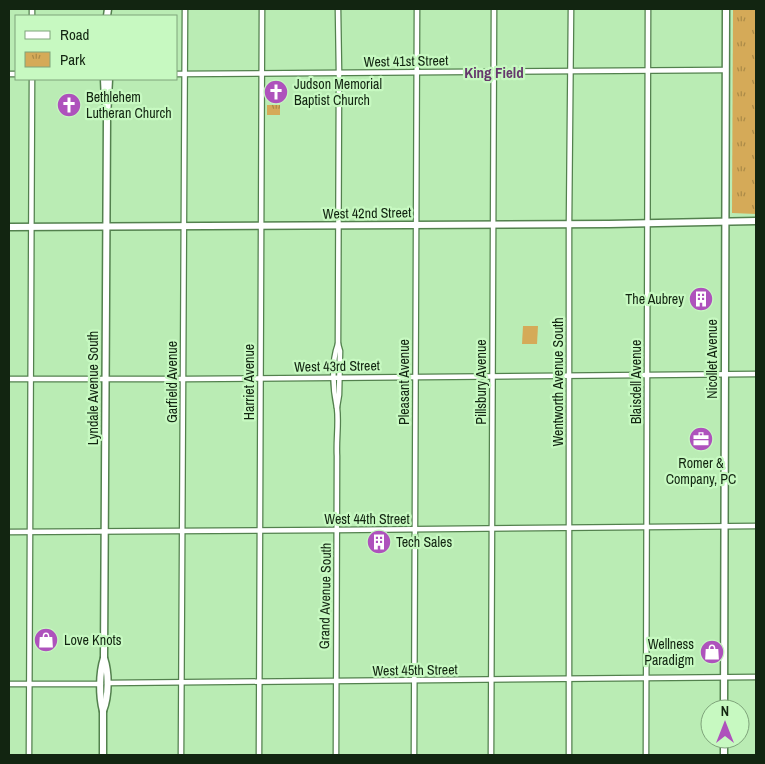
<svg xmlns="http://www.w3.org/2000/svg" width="765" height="764" font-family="'Archivo Narrow',sans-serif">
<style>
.green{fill:#d5aa58}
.park{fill:url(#park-tufts)}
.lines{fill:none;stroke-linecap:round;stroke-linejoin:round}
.street-casing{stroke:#53814e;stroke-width:7}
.secondary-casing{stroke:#53814e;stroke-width:9}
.street{stroke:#fff;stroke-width:4.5}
.secondary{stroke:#fff;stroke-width:6}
.labels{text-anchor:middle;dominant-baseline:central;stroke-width:4.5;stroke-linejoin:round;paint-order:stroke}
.street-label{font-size:14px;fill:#122511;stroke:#c7f9c1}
.poi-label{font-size:14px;fill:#122511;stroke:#c7f9c1;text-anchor:start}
.neighbourhood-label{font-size:15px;font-weight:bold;fill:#66386d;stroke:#c7f9c1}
</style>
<defs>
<pattern id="park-tufts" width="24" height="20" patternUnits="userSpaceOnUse" patternTransform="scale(1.25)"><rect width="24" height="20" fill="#d5aa58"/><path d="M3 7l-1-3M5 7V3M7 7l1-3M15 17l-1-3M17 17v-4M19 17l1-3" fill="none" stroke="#ab8a47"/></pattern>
</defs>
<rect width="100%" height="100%" fill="#baecb4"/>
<!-- green -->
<path class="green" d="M 523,326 L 538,326 L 537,344 L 522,344 Z"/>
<!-- park -->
<g class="park">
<path d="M 733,9 L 756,9 L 756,214 L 732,213 Z"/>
<rect x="267" y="105" width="13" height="10"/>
</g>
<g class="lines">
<!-- street casing -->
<g class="street-casing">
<g id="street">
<path d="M 32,16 L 32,9"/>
<path d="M 9,74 L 16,74"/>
<path d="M 176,74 L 725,70"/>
<path d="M 9,379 L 187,379 L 756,374"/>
<path d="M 337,407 L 339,395 L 340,351 L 338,344 L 339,73 L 338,9"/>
<path d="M 9,532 L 337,530 L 756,526"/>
<path d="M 107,683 L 756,677"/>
<path d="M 9,684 L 101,684"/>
<path d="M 29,755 L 32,79"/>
<path d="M 181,755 L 185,9"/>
<path d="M 259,755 L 262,9"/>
<path d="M 336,755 L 337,456 C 336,440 339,423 337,408 C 333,389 331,363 338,344"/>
<path d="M 414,755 L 417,9"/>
<path d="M 491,755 L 494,9"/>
<path d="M 569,755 L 569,225 L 571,9"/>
<path d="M 646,755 L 648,9"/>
</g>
</g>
<!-- secondary casing -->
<g class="secondary-casing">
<g id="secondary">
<path d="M 107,16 L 108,9"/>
<path d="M 104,79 L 105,102"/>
<path d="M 9,227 L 609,224 L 756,221"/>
<path d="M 724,709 L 726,9"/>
<path d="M 103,711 C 109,696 109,673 104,658 L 107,118 L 109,79"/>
<path d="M 724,739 L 724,755"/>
<path d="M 103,755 L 103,711 C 99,696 99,673 104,658"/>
</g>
</g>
<!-- street -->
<use href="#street" class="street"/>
<!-- secondary -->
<use href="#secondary" class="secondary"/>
</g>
<!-- icons -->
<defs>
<g id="church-disc" transform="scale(1.25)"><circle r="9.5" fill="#ae52bc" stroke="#c7f9c1"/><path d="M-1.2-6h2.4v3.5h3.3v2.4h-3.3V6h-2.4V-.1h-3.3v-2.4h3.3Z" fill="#fff"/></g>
<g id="building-disc" transform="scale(1.25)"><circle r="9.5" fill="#ae52bc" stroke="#c7f9c1"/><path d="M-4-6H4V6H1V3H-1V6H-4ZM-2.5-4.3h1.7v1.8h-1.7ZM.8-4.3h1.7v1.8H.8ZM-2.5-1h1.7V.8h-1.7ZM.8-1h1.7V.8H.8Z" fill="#fff"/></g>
<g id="office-disc" transform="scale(1.25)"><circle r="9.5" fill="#ae52bc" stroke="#c7f9c1"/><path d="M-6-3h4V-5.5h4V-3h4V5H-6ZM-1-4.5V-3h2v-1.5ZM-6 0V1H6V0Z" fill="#fff"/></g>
<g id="shop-disc" transform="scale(1.25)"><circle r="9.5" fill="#ae52bc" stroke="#c7f9c1"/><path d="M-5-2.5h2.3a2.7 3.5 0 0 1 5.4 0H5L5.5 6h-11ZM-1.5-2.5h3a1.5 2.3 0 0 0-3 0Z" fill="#fff"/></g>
</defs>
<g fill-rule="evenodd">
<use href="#church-disc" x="276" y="92"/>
<use href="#church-disc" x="69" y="105"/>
<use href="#building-disc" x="701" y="299"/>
<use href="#office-disc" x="701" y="439"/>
<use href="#building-disc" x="379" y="542"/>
<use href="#shop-disc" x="46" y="640"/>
<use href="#shop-disc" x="712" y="652"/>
</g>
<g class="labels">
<!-- street labels -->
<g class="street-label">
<text transform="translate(406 61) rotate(-1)">West 41st Street</text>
<text transform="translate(367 213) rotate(-1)">West 42nd Street</text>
<text transform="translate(712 359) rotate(-90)">Nicollet Avenue</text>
<text transform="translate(337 366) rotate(-1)">West 43rd Street</text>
<text transform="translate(172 382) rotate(-90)">Garfield Avenue</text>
<text transform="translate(249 382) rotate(-90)">Harriet Avenue</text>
<text transform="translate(404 382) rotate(-90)">Pleasant Avenue</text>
<text transform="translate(481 382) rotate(-90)">Pillsbury Avenue</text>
<text transform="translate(558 382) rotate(-90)">Wentworth Avenue South</text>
<text transform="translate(636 382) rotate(-90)">Blaisdell Avenue</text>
<text transform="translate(93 388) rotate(-90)">Lyndale Avenue South</text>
<text x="367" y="519">West 44th Street</text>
<text transform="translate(325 596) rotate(-89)">Grand Avenue South</text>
<text transform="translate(415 670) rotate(-1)">West 45th Street</text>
</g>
<!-- poi labels -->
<g class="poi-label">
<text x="294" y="84">Judson Memorial<tspan x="294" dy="16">Baptist Church</tspan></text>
<text x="86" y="97">Bethlehem<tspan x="86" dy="16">Lutheran Church</tspan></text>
<text x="684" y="299" text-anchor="end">The Aubrey</text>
<text x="701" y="463" text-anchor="middle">Romer &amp;<tspan x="701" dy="16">Company, PC</tspan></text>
<text x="396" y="542">Tech Sales</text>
<text x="64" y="640">Love Knots</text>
<text x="694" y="644" text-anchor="end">Wellness<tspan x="694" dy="16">Paradigm</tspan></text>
</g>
<!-- neighbourhood labels -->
<g class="neighbourhood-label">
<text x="494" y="72">King Field</text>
</g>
</g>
<!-- border -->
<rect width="765" height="764" fill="none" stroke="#122511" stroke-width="20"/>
<!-- legend -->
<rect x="15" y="15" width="162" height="65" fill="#c7f9c1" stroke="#7fa47b"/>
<rect x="25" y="31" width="25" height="8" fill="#ffffff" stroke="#7fa47b"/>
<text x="60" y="40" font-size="15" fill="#122511">Road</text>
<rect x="25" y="52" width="25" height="15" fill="url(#park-tufts)" stroke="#7fa47b"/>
<text x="60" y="65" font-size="15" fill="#122511">Park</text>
<!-- north arrow -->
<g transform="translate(725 724)"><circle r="24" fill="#c7f9c1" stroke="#7fa47b"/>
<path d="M0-4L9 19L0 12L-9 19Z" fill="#ae52bc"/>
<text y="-8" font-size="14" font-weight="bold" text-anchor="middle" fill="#122511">N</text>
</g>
</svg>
